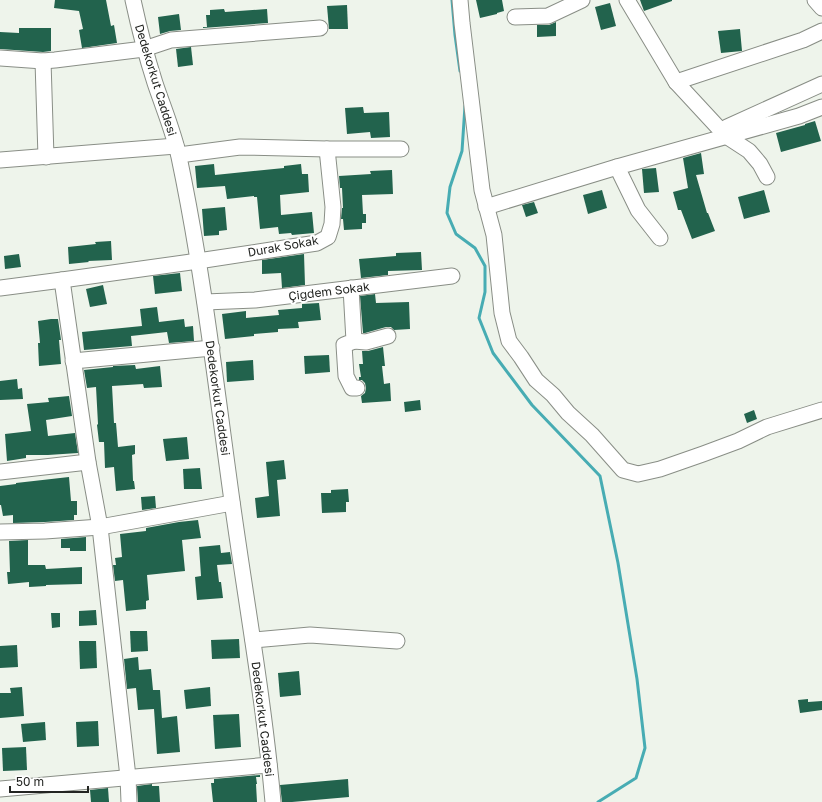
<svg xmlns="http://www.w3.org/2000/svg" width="822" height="802" font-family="'Golos Text',sans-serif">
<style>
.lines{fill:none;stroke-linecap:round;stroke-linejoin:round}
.stream{stroke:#47acb3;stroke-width:3}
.building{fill:#22634d}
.minor-casing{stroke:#898e86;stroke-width:17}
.minor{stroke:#fff;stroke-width:15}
.labels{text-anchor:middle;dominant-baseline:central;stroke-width:4;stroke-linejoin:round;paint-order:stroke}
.street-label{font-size:12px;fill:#232522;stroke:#fff}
</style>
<rect width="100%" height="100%" fill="#eef4eb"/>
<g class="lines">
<!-- stream -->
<g class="stream">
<path d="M 452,0 L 455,35 L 460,71"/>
<path d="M 465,106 L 462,151 L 450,187 L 447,213 L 456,234 L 475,248 L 485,266 L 485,292 L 479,318 L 493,353 L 532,405 L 600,476 L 618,563 L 637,679 L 645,748 L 636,778 L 598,802"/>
</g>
</g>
<!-- building -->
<g class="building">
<path d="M 55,0 L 106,0 L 111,26 L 114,25 L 117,43 L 82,48 L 79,30 L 83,29 L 79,11 L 54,8 Z"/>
<path d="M 476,0 L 502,0 L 504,11 L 497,13 L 497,14 L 480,18 Z"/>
<path d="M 640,0 L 672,0 L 672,1 L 644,11 Z"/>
<path d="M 610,3 L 616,26 L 601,30 L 595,7 Z"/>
<path d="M 347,5 L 348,29 L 329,29 L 327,6 Z"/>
<path d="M 224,9 L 225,12 L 267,9 L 268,23 L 203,28 L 203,27 L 207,27 L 206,15 L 210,15 L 210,10 Z"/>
<path d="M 179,14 L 181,30 L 170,31 L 160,34 L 158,17 Z"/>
<path d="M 556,22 L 556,36 L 537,37 L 537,25 L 549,25 Z"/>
<path d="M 19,28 L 51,28 L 51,51 L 43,52 L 0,49 L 0,32 L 19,33 Z"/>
<path d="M 740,29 L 742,51 L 721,53 L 718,31 Z"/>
<path d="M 191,47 L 193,65 L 178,67 L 176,49 Z"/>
<path d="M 363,107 L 364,113 L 389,112 L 390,137 L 371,138 L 370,132 L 347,134 L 345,108 Z"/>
<path d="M 815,121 L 821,141 L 781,152 L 776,133 L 805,125 L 805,124 Z"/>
<path d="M 701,153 L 704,174 L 696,175 L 707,213 L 708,213 L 715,231 L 692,239 L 681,210 L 678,210 L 673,192 L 688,188 L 683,158 Z"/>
<path d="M 214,164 L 215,175 L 284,168 L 284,166 L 301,164 L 302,174 L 308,174 L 309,192 L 280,195 L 281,215 L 312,212 L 314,233 L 292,235 L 291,233 L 279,234 L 278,227 L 260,229 L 257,197 L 254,197 L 254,196 L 227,199 L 225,186 L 197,188 L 195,166 Z"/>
<path d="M 656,168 L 659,192 L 644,193 L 642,169 Z"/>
<path d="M 392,170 L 393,194 L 362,195 L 363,214 L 366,214 L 366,223 L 362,223 L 362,229 L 344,230 L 343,219 L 341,219 L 342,208 L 343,208 L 342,188 L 340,188 L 339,176 L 371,174 L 370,171 Z"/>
<path d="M 602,190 L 607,208 L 588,214 L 583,195 Z"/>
<path d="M 764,190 L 770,212 L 744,219 L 738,197 Z"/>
<path d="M 534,202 L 538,213 L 526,217 L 522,205 Z"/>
<path d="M 225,207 L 227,230 L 219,231 L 219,235 L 204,236 L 202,209 Z"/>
<path d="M 111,241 L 112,260 L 88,261 L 89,262 L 69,264 L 68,247 L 96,244 L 95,242 Z"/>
<path d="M 421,252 L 422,270 L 388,271 L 388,275 L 361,278 L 359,259 L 396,256 L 396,253 Z"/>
<path d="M 19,254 L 21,267 L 5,269 L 4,256 Z"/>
<path d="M 304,254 L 305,285 L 282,288 L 281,273 L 262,274 L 262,260 Z"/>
<path d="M 180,273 L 182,291 L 155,294 L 153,276 Z"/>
<path d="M 103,285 L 107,304 L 90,307 L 86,289 Z"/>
<path d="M 375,294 L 376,303 L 409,302 L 410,329 L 394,330 L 391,327 L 386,327 L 365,333 L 363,333 L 360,296 Z"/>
<path d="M 319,303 L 321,320 L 298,322 L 299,328 L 278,329 L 278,332 L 254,334 L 254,336 L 225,339 L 222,314 L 246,311 L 246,318 L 279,315 L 278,310 L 302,308 L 302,304 Z"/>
<path d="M 157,307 L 159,322 L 184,319 L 185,327 L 193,326 L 194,341 L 169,343 L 167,332 L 131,336 L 132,346 L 84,350 L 82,332 L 142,326 L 140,309 Z"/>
<path d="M 51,319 L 58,319 L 61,340 L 59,340 L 61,364 L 39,366 L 38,343 L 40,343 L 38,321 Z"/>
<path d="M 383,347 L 385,366 L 382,366 L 384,384 L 390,383 L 391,401 L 362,403 L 361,396 L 365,393 L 366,388 L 365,383 L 362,380 L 359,380 L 359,377 L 361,377 L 359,364 L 363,364 L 362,351 L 368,351 Z"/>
<path d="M 329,355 L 330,372 L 305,374 L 304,356 Z"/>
<path d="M 253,360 L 254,380 L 227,382 L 226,362 Z"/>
<path d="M 135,365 L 136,369 L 160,366 L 162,387 L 144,388 L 143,384 L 112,386 L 114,423 L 116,423 L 118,447 L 135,445 L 135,454 L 132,455 L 133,481 L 134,481 L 135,489 L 116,491 L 114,467 L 105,468 L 104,442 L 99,442 L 97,425 L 98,424 L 96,387 L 87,388 L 84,370 L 113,367 L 113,366 Z"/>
<path d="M 17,379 L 18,389 L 22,388 L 23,399 L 0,400 L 0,381 Z"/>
<path d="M 69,396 L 72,416 L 46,420 L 48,436 L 75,433 L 78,453 L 48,455 L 26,455 L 26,458 L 7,461 L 5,434 L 31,431 L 27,404 L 49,402 L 48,398 Z"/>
<path d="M 420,400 L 421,410 L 405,412 L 404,402 Z"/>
<path d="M 754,410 L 757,419 L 747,423 L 744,414 Z"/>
<path d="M 187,437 L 189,459 L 166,461 L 163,439 Z"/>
<path d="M 284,460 L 286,479 L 277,480 L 280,516 L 257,518 L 255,498 L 269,496 L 266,462 Z"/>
<path d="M 200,468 L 202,489 L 184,489 L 183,469 Z"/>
<path d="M 69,477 L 71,501 L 77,501 L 77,515 L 74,515 L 74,520 L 45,522 L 13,523 L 13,515 L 3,516 L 1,505 L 0,505 L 0,486 L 16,484 L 16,483 Z"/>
<path d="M 348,489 L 349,502 L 346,502 L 346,512 L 322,513 L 321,493 L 331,493 L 331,490 Z"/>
<path d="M 155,496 L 156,508 L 142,510 L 141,497 Z"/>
<path d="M 198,520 L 201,538 L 182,540 L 185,571 L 147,575 L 149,600 L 146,601 L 146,609 L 126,611 L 123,580 L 115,581 L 113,565 L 116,565 L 115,558 L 122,557 L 120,534 L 146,531 L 146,528 L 179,522 Z"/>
<path d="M 86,537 L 86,551 L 70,551 L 70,548 L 61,548 L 61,539 Z"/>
<path d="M 28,540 L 28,565 L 45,565 L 46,569 L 82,567 L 82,584 L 46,585 L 46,586 L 29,587 L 29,582 L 8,584 L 7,572 L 10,572 L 9,541 Z"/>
<path d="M 220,545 L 221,553 L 230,552 L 232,564 L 217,565 L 219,582 L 221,582 L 223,598 L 197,600 L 195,577 L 201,576 L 199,547 Z"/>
<path d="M 96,610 L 97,625 L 79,626 L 79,611 Z"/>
<path d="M 51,613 L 60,613 L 60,627 L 52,628 Z"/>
<path d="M 130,631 L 147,631 L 148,651 L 131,652 Z"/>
<path d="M 239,639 L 240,658 L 212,659 L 211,640 Z"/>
<path d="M 79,641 L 96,641 L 97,668 L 80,669 Z"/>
<path d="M 17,645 L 18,667 L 0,668 L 0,646 Z"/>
<path d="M 138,657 L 139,670 L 151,669 L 153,690 L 160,690 L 162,718 L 177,716 L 180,752 L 157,754 L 154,709 L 138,710 L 136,688 L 127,689 L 124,659 Z"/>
<path d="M 299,671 L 301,695 L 280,697 L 278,673 Z"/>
<path d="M 22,687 L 24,716 L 0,718 L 0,693 L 11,693 L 10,688 Z"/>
<path d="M 210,687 L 211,706 L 186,709 L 184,690 Z"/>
<path d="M 808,699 L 808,702 L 822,701 L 822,710 L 800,713 L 798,700 Z"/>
<path d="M 239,714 L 241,747 L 215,749 L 213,715 Z"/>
<path d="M 98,721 L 99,746 L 77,747 L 76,722 Z"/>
<path d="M 45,722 L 46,740 L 23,742 L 21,724 Z"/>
<path d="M 26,747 L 27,770 L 3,771 L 2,748 Z"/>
<path d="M 260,775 L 260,777 L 256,777 L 257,784 L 256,784 L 257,802 L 213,802 L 211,783 L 214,783 L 214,779 Z"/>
<path d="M 348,779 L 349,797 L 292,802 L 282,802 L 280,785 Z"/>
<path d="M 152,784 L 152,786 L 159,786 L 160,802 L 138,802 L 137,786 Z"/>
<path d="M 108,788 L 109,802 L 91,802 L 90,790 Z"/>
</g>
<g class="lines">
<!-- minor casing -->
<g class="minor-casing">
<g id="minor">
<path d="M 133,0 C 139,28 146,55 155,83 C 163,107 174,133 179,157 C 203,271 216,386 232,501 C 246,602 264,701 273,802"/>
<path d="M 460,0 L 462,23 L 482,190 L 494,235 L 502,313 L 509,341 L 521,357 L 536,380 L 553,395 L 568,413 L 592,435 L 623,470 L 638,474 L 660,469 L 703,454 L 738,441 L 767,427 L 822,410"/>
<path d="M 627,0 L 676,82 L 726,136 L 749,151 L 760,164 L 767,177"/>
<path d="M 815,0 L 822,8"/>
<path d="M 515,17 L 548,16 L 582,0"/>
<path d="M 0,58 L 43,61 L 55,60 L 144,49 L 171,40 L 320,28"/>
<path d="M 43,61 L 46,157"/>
<path d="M 676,82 L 803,40 L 822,31"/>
<path d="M 726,136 L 727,127 L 822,84"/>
<path d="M 179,155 L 240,147 L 327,149 L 401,149"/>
<path d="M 0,160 L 176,146"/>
<path d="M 486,207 L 617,167"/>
<path d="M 660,238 L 638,210 L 617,167 L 799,116 L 822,107"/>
<path d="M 62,280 L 88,462 L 100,527 L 128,777 L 129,802"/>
<path d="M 0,288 L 62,280 L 198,261 L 317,243 L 328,237 L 332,224 L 333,207 L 327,149"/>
<path d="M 351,288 L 354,341 L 344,345 L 346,376 L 352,388 L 357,388"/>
<path d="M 205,302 L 255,300 L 452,276"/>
<path d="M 354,341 L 366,342 L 388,336"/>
<path d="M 73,361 L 212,348"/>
<path d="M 0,472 L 88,462"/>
<path d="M 0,532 L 45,531 L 100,527 L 232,503"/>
<path d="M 253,640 L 310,635 L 397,641"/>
<path d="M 0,789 L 269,765"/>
</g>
</g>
<!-- minor -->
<use href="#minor" class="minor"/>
</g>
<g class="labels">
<!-- street labels -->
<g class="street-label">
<text transform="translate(156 80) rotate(73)">Dedekorkut Caddesi</text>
<text transform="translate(283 246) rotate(-10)">Durak Sokak</text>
<text transform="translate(329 291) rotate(-7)">Çiğdem Sokak</text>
<text transform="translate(218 398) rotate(82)">Dedekorkut Caddesi</text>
<text transform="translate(263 719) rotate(83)">Dedekorkut Caddesi</text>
</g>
</g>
<!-- scale -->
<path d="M10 786v6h78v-6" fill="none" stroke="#232522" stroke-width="2"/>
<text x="16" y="786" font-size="12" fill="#232522" stroke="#ffffff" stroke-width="3" paint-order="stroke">50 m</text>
</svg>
